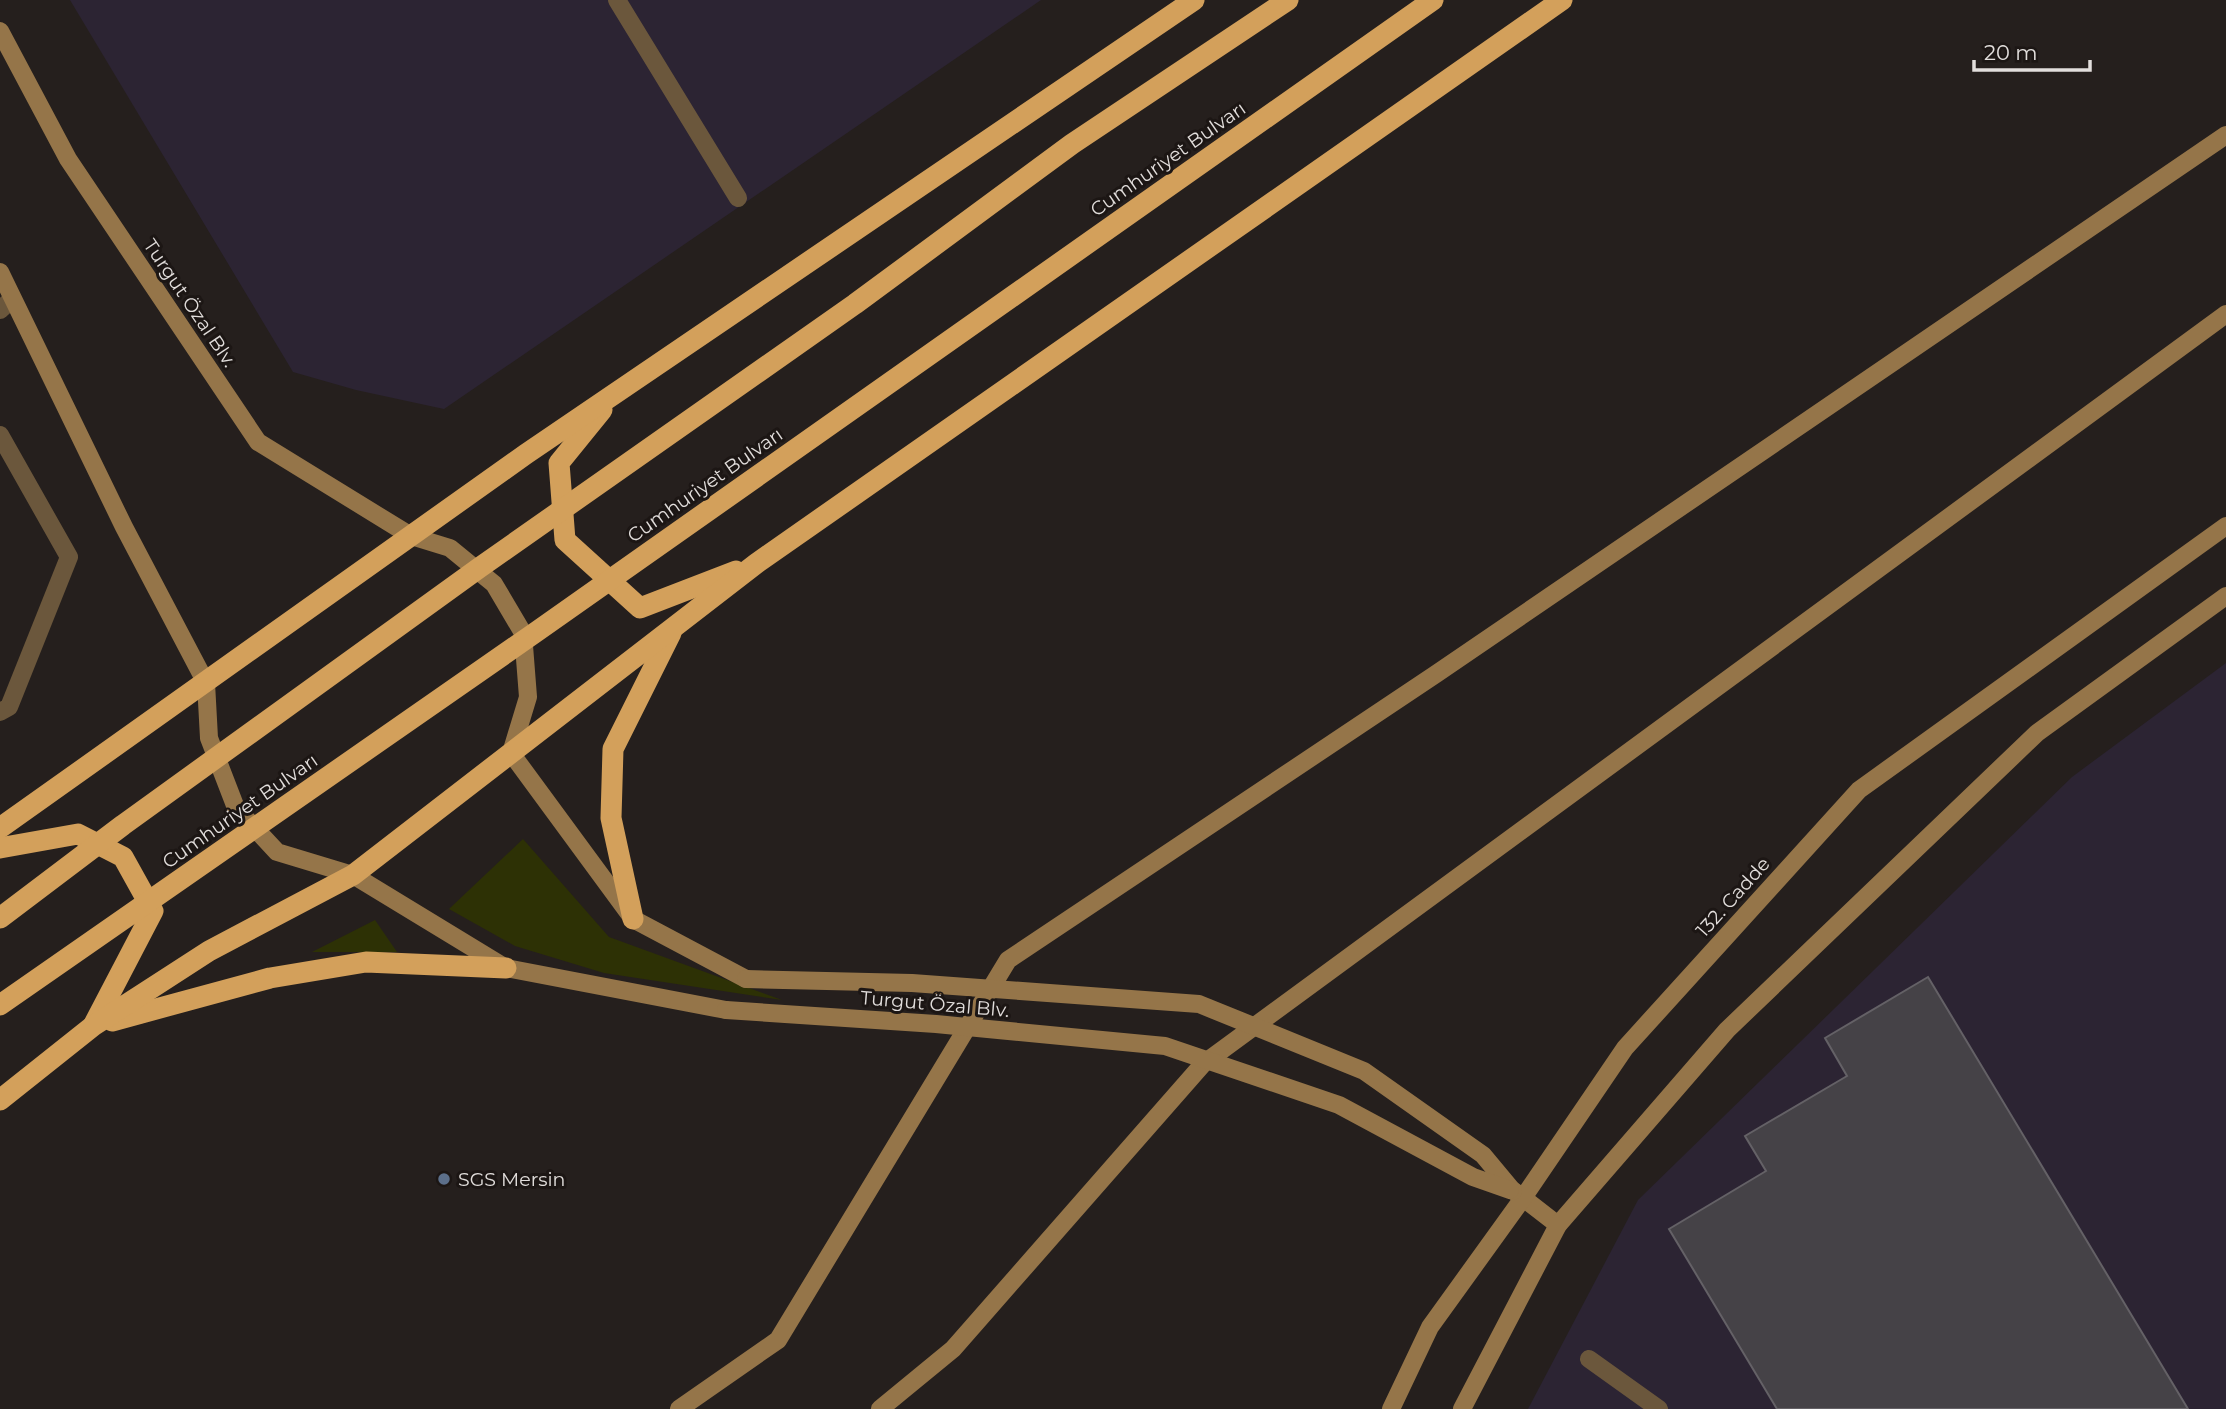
<svg xmlns="http://www.w3.org/2000/svg" width="2226" height="1409" font-family="Montserrat,sans-serif">
<style>
.industrial{fill:#2c2433}
.green{fill:#2d3105}
.building{fill:#454247;stroke:#646166;stroke-width:2}
.lines{fill:none;stroke-linecap:round;stroke-linejoin:round}
.street{stroke:#6b573c;stroke-width:18}
.secondary{stroke:#957549;stroke-width:18}
.highway{stroke:#d3a05b;stroke-width:21}
.secondary-bridge{stroke:#957549;stroke-width:18}
.highway-bridge{stroke:#d3a05b;stroke-width:21}
.service-dot{fill:#5c6f8a;stroke:#1c1614;stroke-width:2.5}
.labels{text-anchor:middle;dominant-baseline:central;stroke-width:6;stroke-linejoin:round;paint-order:stroke}
.street-label{font-size:19px;fill:#e2dedc;stroke:#1c1614}
.poi-label{font-size:19px;fill:#e2dedc;stroke:#1c1614;text-anchor:start}
</style>
<rect width="100%" height="100%" fill="#251f1d"/>
<!-- industrial -->
<g class="industrial">
<path d="M 70,0 L 1041,0 L 444,409 L 356,390 L 293,372 Z"/>
<path d="M 2226,663 L 2226,1409 L 1528,1409 L 1638,1200 L 2072,777 Z"/>
</g>
<!-- green -->
<g class="green">
<path d="M 523,839 L 609,937 L 782,1000 L 604,973 L 515,946 L 449,909 Z"/>
<path d="M 375,920 L 397,952 L 312,952 Z"/>
</g>
<!-- building -->
<path class="building" d="M 1928,977 L 2188,1409 L 1777,1409 L 1669,1229 L 1766,1171 L 1745,1136 L 1847,1076 L 1825,1038 Z"/>
<g class="lines">
<!-- street -->
<g class="street">
<path d="M 617,0 L 738,198"/>
<path d="M 0,310 L 12,299"/>
<path d="M 0,435 L 69,557 L 9,707 L 0,712"/>
<path d="M 1589,1359 L 1659,1409"/>
</g>
<!-- secondary -->
<g class="secondary">
<path d="M 0,31 L 68,159 L 258,442 L 411,536 L 450,548 L 494,584 L 523,633 L 528,697 L 511,753 L 633,919 L 746,979"/>
<path d="M 0,272 L 124,527 L 206,683 L 209,738 L 236,808 L 277,852 L 353,875 L 506,968 L 726,1010"/>
<path d="M 1514,1191 L 1558,1225"/>
<path d="M 679,1409 L 778,1340 L 1008,960 L 1436,674 L 2226,135"/>
<path d="M 880,1409 L 953,1349 L 1203,1064 L 2226,314"/>
<path d="M 1391,1409 L 1430,1327 L 1523,1198 L 1625,1048 L 1859,790 L 2226,526"/>
<path d="M 1462,1409 L 1558,1225 L 1727,1030 L 2037,733 L 2226,596"/>
</g>
<!-- highway -->
<g class="highway">
<path d="M 602,410 L 559,463 L 565,540 L 640,608 L 736,571"/>
<path d="M 0,828 L 526,454 L 1194,0"/>
<path d="M 0,848 L 78,834 L 123,857 L 153,911 L 94,1024"/>
<path d="M 633,919 L 611,818 L 613,749 L 671,633"/>
<path d="M 112,1021 L 270,978 L 366,962 L 506,968"/>
<path d="M 0,1100 L 93,1026 L 209,951 L 353,875 L 757,563 L 1562,0"/>
</g>
<!-- secondary-bridge -->
<g class="secondary-bridge">
<path d="M 746,979 L 912,983 L 1199,1004 L 1364,1071 L 1483,1155 L 1513,1191"/>
<path d="M 726,1010 L 936,1024 L 1165,1046 L 1339,1105 L 1473,1177 L 1510,1190"/>
</g>
<!-- highway-bridge -->
<g class="highway-bridge">
<path d="M 0,918 L 123,825 L 479,568 L 855,304 L 1072,144 L 1288,0"/>
<path d="M 0,1005 L 536,632 L 1433,0"/>
</g>
</g>
<!-- markers -->
<circle class="service-dot" cx="444" cy="1179" r="7"/>
<g class="labels">
<!-- street labels -->
<g class="street-label">
<text transform="translate(1168 159) rotate(-35)">Cumhuriyet Bulvarı</text>
<text transform="translate(190 303) rotate(56)">Turgut Özal Blv.</text>
<text transform="translate(705 485) rotate(-35)">Cumhuriyet Bulvarı</text>
<text transform="translate(240 811) rotate(-35)">Cumhuriyet Bulvarı</text>
<text transform="translate(1733 897) rotate(-48)">132. Cadde</text>
<text transform="translate(935 1004) rotate(5)">Turgut Özal Blv.</text>
</g>
<!-- poi labels -->
<g class="poi-label">
<text x="458" y="1179">SGS Mersin</text>
</g>
</g>
<!-- scale -->
<path d="M1974 60v10h116v-10" fill="none" stroke="#e2dedc" stroke-width="3.5"/>
<text x="1984" y="60" font-size="21" fill="#e2dedc" stroke="#1c1614" stroke-width="5" paint-order="stroke">20 m</text>
</svg>
